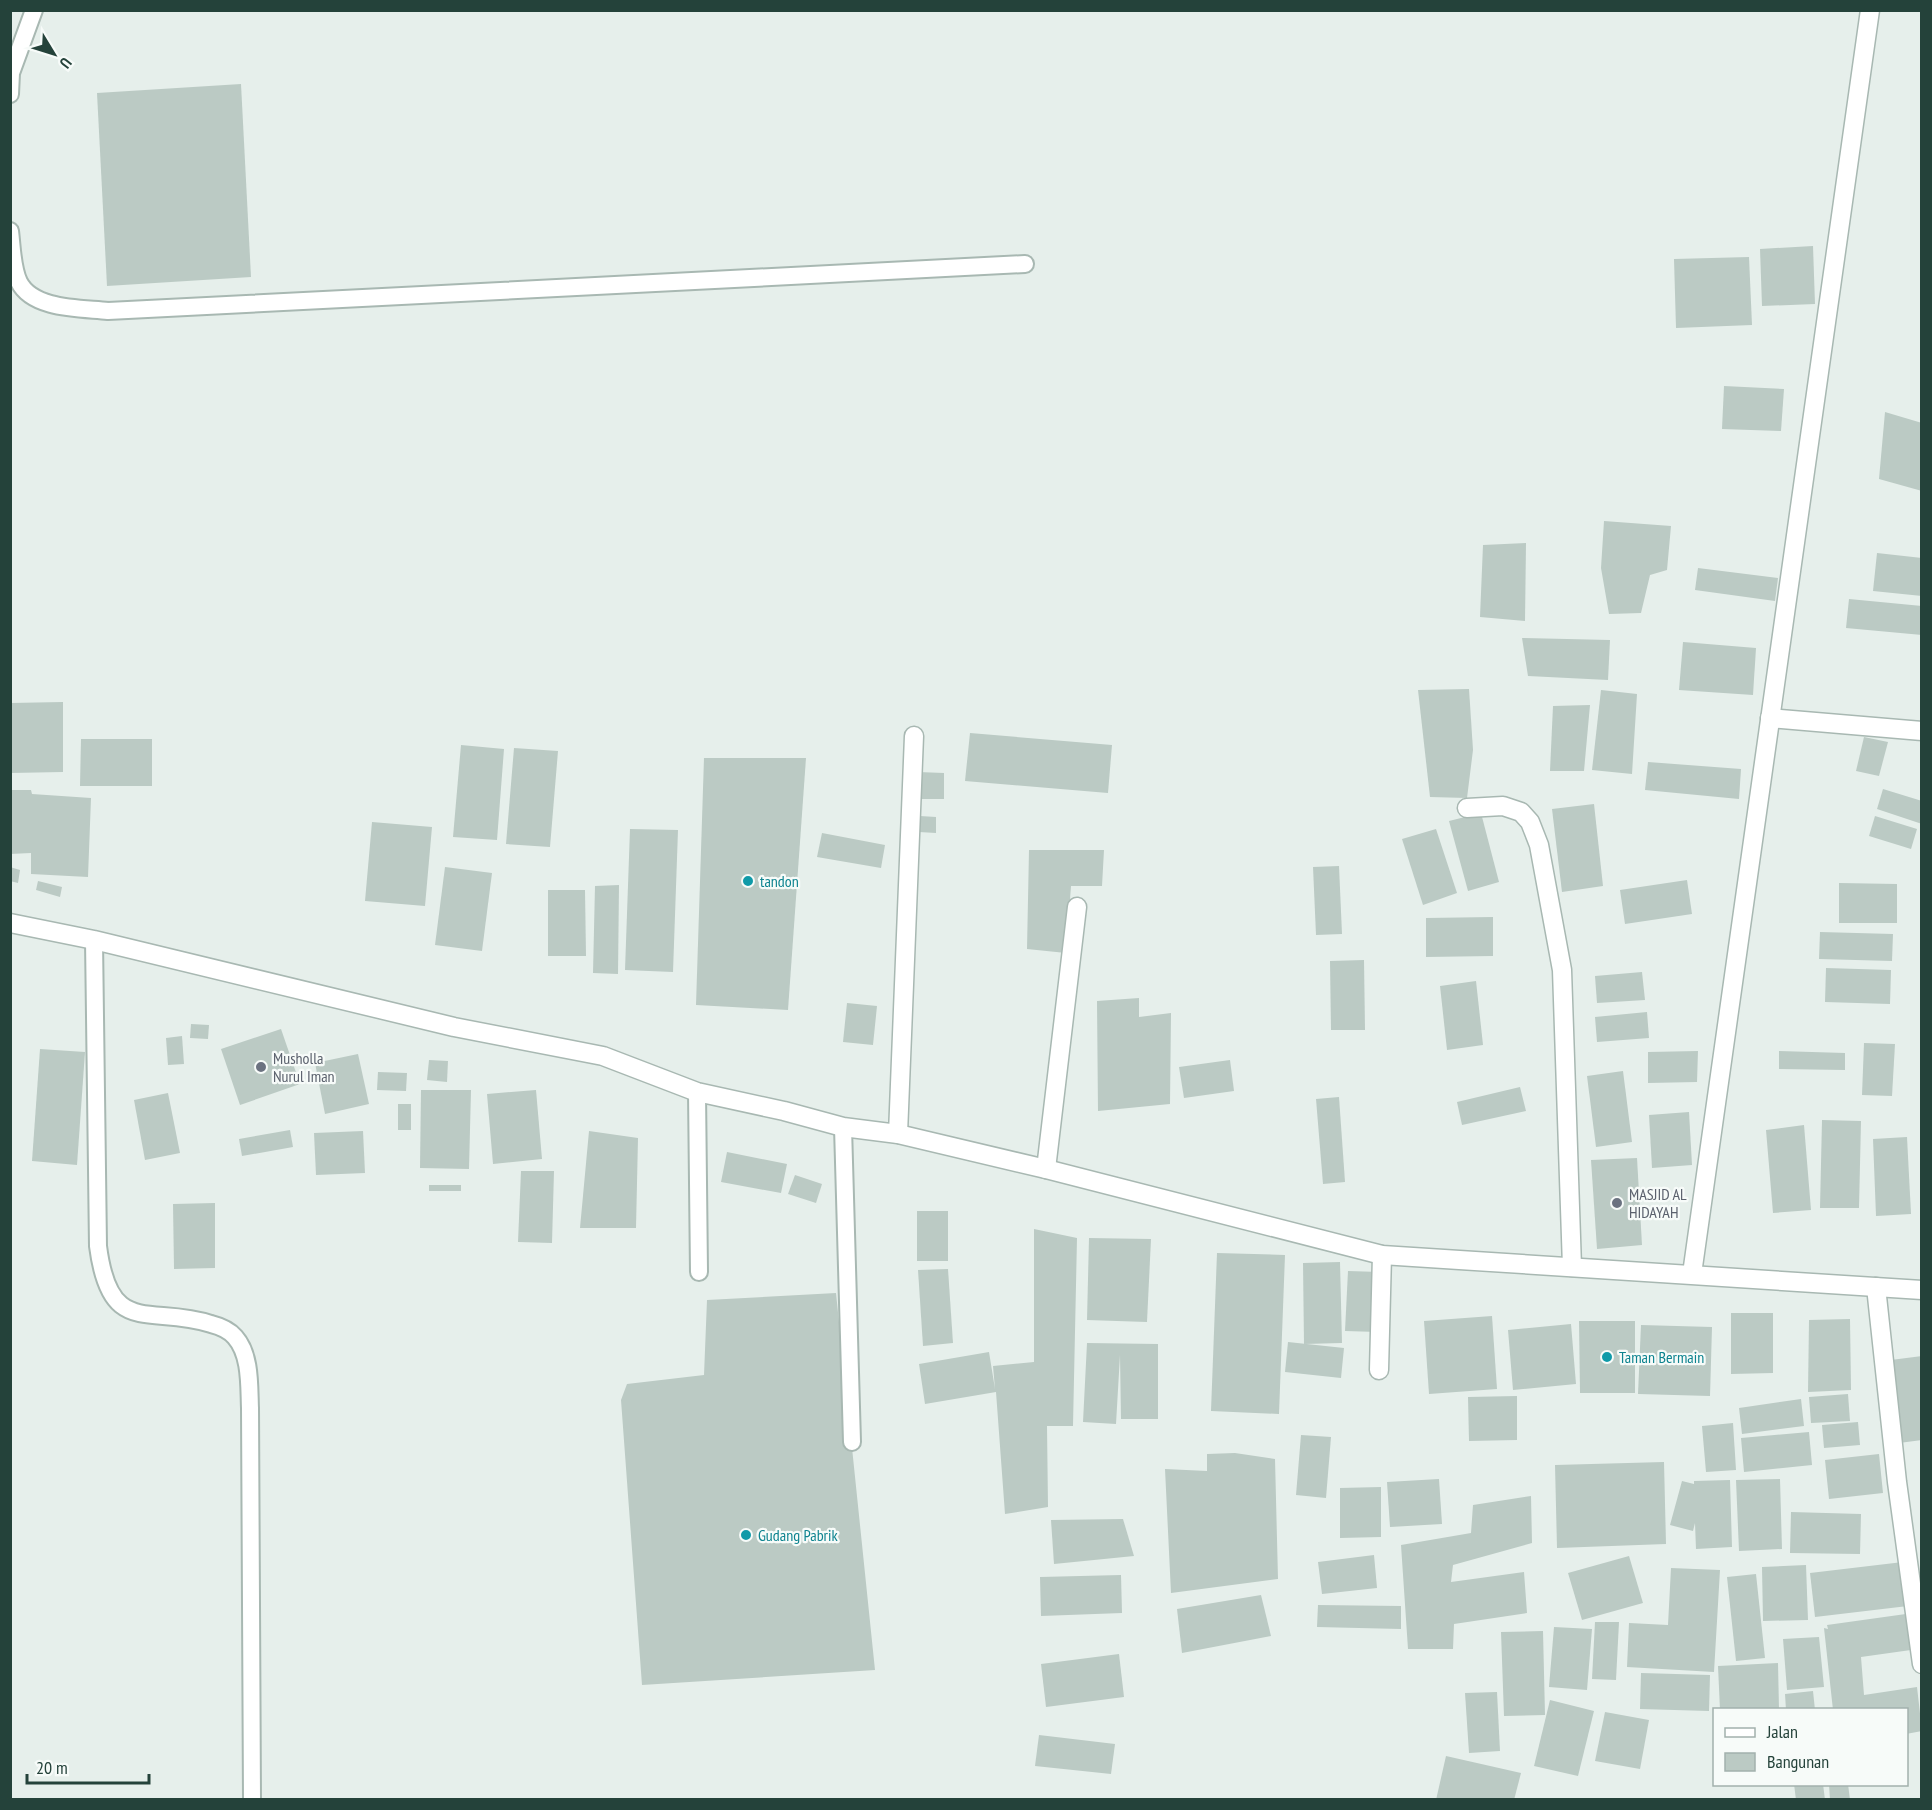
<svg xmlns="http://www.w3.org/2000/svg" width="1932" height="1810" font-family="'PT Sans Narrow',sans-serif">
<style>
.building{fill:#bbcac4}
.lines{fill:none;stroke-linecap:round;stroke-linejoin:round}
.service-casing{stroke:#a8b8b2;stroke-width:20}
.minor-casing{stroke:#a8b8b2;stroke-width:21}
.service{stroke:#fff;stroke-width:16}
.minor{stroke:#fff;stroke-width:18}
.culture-dot{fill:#0f9aa8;stroke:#f7fbf9;stroke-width:2}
.worship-dot{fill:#6b7280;stroke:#f7fbf9;stroke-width:2}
.labels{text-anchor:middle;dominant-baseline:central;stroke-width:4.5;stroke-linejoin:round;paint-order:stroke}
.culture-label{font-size:16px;fill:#0d838f;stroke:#f7fbf9;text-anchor:start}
.worship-label{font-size:16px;fill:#5b616d;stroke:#f7fbf9;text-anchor:start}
</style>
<rect width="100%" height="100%" fill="#e6efeb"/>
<!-- building -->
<g class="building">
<path d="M 241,84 L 251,277 L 107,286 L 97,93 Z"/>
<path d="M 1813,246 L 1815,304 L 1762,306 L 1760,249 Z"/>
<path d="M 1749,257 L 1752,325 L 1676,328 L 1674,259 Z"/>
<path d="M 1724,386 L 1784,389 L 1781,431 L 1722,429 Z"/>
<path d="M 1885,412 L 1922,423 L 1922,491 L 1879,479 Z"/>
<path d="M 1604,521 L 1671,526 L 1667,570 L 1650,575 L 1641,613 L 1609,614 L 1601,568 Z"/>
<path d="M 1526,543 L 1525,621 L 1480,617 L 1483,545 Z"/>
<path d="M 1877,553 L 1922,558 L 1922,596 L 1873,591 Z"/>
<path d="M 1698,568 L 1778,578 L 1775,601 L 1695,590 Z"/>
<path d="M 1849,599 L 1922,606 L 1922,635 L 1846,628 Z"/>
<path d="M 1522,638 L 1610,640 L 1608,680 L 1528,676 Z"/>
<path d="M 1683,642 L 1756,648 L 1753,695 L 1679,690 Z"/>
<path d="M 1469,689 L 1473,750 L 1467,798 L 1430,797 L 1418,690 Z"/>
<path d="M 1601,690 L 1637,694 L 1632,774 L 1592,770 Z"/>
<path d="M 63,702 L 63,772 L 10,773 L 10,703 Z"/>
<path d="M 1590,705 L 1584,771 L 1550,771 L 1553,706 Z"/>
<path d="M 970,733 L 1112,745 L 1108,793 L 965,781 Z"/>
<path d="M 1864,737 L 1888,742 L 1879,776 L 1856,771 Z"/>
<path d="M 81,739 L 152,739 L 152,786 L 80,786 Z"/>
<path d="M 461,745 L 504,749 L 497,840 L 453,837 Z"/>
<path d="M 514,748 L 558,751 L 550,847 L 506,844 Z"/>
<path d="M 704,758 L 806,758 L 788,1010 L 696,1005 Z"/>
<path d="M 1648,762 L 1741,769 L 1739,799 L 1645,790 Z"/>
<path d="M 918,772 L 944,773 L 944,799 L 917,799 Z"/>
<path d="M 1883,789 L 1922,801 L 1922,824 L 1877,809 Z"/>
<path d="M 10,790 L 31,790 L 32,794 L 91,798 L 88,877 L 31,874 L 31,853 L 10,854 Z"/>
<path d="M 1594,804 L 1603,886 L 1562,892 L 1552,809 Z"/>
<path d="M 1481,813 L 1499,882 L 1468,891 L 1449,821 Z"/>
<path d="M 920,816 L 936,817 L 936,833 L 919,832 Z"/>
<path d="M 1875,816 L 1917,829 L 1911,849 L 1869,836 Z"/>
<path d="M 372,822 L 432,827 L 425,906 L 365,901 Z"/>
<path d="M 630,829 L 678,830 L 673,972 L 625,970 Z"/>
<path d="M 1436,829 L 1457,893 L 1423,905 L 1402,839 Z"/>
<path d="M 822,833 L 885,845 L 881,868 L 817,857 Z"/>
<path d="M 1029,850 L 1104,850 L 1102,886 L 1071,886 L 1066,953 L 1027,949 Z"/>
<path d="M 1339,866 L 1342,934 L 1316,935 L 1313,867 Z"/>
<path d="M 10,867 L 20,870 L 18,883 L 10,881 Z"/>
<path d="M 445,867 L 492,873 L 482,951 L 435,945 Z"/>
<path d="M 1687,880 L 1692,914 L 1625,924 L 1620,890 Z"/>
<path d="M 38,881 L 62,887 L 60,897 L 36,890 Z"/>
<path d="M 1839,883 L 1897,884 L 1897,923 L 1839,923 Z"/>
<path d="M 619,885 L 618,974 L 593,973 L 595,886 Z"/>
<path d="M 548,890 L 585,890 L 586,956 L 548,956 Z"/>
<path d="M 1493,917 L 1493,956 L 1426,957 L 1426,918 Z"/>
<path d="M 1820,932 L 1893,934 L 1892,961 L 1819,959 Z"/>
<path d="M 1364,960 L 1365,1030 L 1331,1030 L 1330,961 Z"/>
<path d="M 1826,968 L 1891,970 L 1890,1004 L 1825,1002 Z"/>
<path d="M 1642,972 L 1645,1000 L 1597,1003 L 1595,976 Z"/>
<path d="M 1476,981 L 1483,1045 L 1447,1050 L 1440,986 Z"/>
<path d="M 1139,998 L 1139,1017 L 1171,1013 L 1170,1104 L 1098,1111 L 1097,1001 Z"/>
<path d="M 847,1003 L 877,1006 L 873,1045 L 843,1042 Z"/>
<path d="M 1647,1012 L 1649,1038 L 1597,1042 L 1595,1017 Z"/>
<path d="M 191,1024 L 209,1025 L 208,1039 L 190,1038 Z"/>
<path d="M 281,1029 L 300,1084 L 240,1105 L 221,1049 Z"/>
<path d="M 182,1036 L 184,1064 L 168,1065 L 166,1038 Z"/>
<path d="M 1864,1043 L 1895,1044 L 1892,1096 L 1862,1095 Z"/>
<path d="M 40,1049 L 85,1052 L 77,1165 L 32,1161 Z"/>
<path d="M 1698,1051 L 1697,1082 L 1648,1083 L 1648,1052 Z"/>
<path d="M 1779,1051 L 1845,1053 L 1845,1070 L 1779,1069 Z"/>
<path d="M 358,1054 L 369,1104 L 325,1114 L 315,1063 Z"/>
<path d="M 429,1060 L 448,1061 L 447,1082 L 427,1080 Z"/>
<path d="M 1230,1060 L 1234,1091 L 1184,1098 L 1179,1067 Z"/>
<path d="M 1623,1071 L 1632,1142 L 1596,1147 L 1587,1076 Z"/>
<path d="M 378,1072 L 407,1073 L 406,1091 L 377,1090 Z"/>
<path d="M 1520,1087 L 1526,1111 L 1462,1125 L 1457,1102 Z"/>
<path d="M 421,1090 L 471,1090 L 469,1169 L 420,1168 Z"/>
<path d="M 536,1090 L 542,1159 L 493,1164 L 487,1094 Z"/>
<path d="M 168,1093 L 180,1153 L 145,1160 L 134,1100 Z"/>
<path d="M 1339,1097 L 1345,1182 L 1323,1184 L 1316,1099 Z"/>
<rect x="398" y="1104" width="13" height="26"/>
<path d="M 1689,1112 L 1692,1165 L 1652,1168 L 1649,1115 Z"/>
<path d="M 1822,1120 L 1861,1121 L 1859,1208 L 1820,1208 Z"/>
<path d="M 1804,1125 L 1811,1210 L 1773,1213 L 1766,1130 Z"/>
<path d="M 290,1130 L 293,1147 L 242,1156 L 239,1139 Z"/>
<path d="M 363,1131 L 365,1173 L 316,1175 L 314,1133 Z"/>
<path d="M 589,1131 L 638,1138 L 636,1228 L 580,1228 Z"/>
<path d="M 1907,1137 L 1911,1214 L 1876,1216 L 1873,1139 Z"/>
<path d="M 727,1152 L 787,1164 L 781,1193 L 721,1182 Z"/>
<path d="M 1637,1158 L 1642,1245 L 1597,1249 L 1591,1160 Z"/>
<path d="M 521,1171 L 554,1171 L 552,1243 L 518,1242 Z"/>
<path d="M 795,1175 L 822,1184 L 816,1203 L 788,1194 Z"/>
<rect x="429" y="1185" width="32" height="6"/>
<path d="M 215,1203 L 215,1268 L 174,1269 L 173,1204 Z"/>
<rect x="917" y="1211" width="31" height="50"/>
<path d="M 1034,1229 L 1077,1238 L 1073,1426 L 1047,1426 L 1048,1507 L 1005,1514 L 996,1392 L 925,1404 L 919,1364 L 989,1352 L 995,1389 L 993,1366 L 1034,1362 Z"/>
<path d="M 1089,1238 L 1151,1239 L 1147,1322 L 1087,1320 Z"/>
<path d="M 1217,1253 L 1285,1255 L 1279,1414 L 1211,1411 Z"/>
<path d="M 1340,1262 L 1342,1343 L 1304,1344 L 1303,1263 Z"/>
<path d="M 948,1269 L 953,1343 L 923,1346 L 918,1270 Z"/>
<path d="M 1348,1271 L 1380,1272 L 1378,1332 L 1345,1331 Z"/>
<path d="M 836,1293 L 875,1670 L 642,1685 L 621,1400 L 627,1384 L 704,1375 L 707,1300 Z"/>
<path d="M 1731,1313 L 1773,1313 L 1773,1373 L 1731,1374 Z"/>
<path d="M 1492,1316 L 1497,1389 L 1429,1394 L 1424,1321 Z"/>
<path d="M 1850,1319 L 1851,1390 L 1808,1392 L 1809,1320 Z"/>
<path d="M 1579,1321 L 1635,1321 L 1635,1393 L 1580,1393 Z"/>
<path d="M 1571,1324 L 1576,1384 L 1513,1390 L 1508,1330 Z"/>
<path d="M 1641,1325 L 1712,1327 L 1710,1396 L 1638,1394 Z"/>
<path d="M 1288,1342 L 1344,1348 L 1341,1378 L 1285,1372 Z"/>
<path d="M 1087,1343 L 1158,1344 L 1158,1419 L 1121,1419 L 1120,1355 L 1116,1424 L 1083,1422 Z"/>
<path d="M 1922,1356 L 1922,1440 L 1899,1443 L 1891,1360 Z"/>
<path d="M 1848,1394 L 1850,1421 L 1811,1423 L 1809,1397 Z"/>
<path d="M 1517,1396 L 1517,1440 L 1469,1441 L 1468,1397 Z"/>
<path d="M 1801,1399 L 1804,1426 L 1742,1434 L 1739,1408 Z"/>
<path d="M 1858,1422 L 1860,1445 L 1824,1448 L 1822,1425 Z"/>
<path d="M 1733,1423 L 1736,1470 L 1706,1472 L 1702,1426 Z"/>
<path d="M 1809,1432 L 1812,1465 L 1744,1472 L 1741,1438 Z"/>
<path d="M 1301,1435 L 1331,1437 L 1326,1498 L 1296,1495 Z"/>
<path d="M 1235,1453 L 1275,1459 L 1278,1579 L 1171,1593 L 1165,1469 L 1207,1471 L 1207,1454 Z"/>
<path d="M 1879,1454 L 1883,1493 L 1829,1499 L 1825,1460 Z"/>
<path d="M 1664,1462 L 1666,1544 L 1557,1548 L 1555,1465 Z"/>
<path d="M 1439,1479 L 1442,1524 L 1390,1527 L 1387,1482 Z"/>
<path d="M 1780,1479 L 1782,1549 L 1739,1551 L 1736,1480 Z"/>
<path d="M 1730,1480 L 1732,1547 L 1696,1549 L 1695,1523 L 1693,1531 L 1670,1525 L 1682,1481 L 1694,1484 L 1694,1481 Z"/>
<path d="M 1381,1487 L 1381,1537 L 1340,1538 L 1340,1488 Z"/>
<path d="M 1531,1496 L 1532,1543 L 1453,1565 L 1451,1582 L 1524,1572 L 1527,1613 L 1454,1624 L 1453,1649 L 1408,1649 L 1401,1545 L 1471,1533 L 1473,1505 Z"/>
<path d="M 1791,1512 L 1861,1514 L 1860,1554 L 1790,1553 Z"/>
<path d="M 1123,1519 L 1134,1556 L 1054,1564 L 1051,1520 Z"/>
<path d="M 1374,1555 L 1377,1588 L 1322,1594 L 1318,1562 Z"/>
<path d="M 1629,1556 L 1643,1603 L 1582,1620 L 1568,1573 Z"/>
<path d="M 1903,1562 L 1908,1606 L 1815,1617 L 1810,1573 Z"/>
<path d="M 1806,1565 L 1808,1620 L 1763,1621 L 1762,1567 Z"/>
<path d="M 1671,1568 L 1720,1570 L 1714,1672 L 1627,1667 L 1629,1623 L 1668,1625 Z"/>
<path d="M 1756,1574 L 1765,1658 L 1736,1661 L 1727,1577 Z"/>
<path d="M 1121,1575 L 1122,1613 L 1041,1616 L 1040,1577 Z"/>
<path d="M 1261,1595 L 1271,1636 L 1182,1653 L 1177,1609 Z"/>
<path d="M 1318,1605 L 1401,1606 L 1401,1629 L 1317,1627 Z"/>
<path d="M 1913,1613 L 1918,1649 L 1861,1657 L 1864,1695 L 1917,1687 L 1922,1731 L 1906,1734 L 1906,1710 L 1833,1710 L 1824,1628 L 1828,1629 L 1827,1625 Z"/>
<path d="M 1595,1622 L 1619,1622 L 1616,1680 L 1592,1679 Z"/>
<path d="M 1554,1627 L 1592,1629 L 1587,1690 L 1549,1687 Z"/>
<path d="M 1543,1631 L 1545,1715 L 1504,1716 L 1501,1632 Z"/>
<path d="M 1819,1637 L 1824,1687 L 1787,1690 L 1783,1639 Z"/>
<path d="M 1119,1654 L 1124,1697 L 1046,1707 L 1041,1664 Z"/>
<path d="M 1778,1663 L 1779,1710 L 1720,1710 L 1718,1666 Z"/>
<path d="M 1641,1673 L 1710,1675 L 1709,1711 L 1640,1709 Z"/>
<path d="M 1813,1691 L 1815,1710 L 1786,1710 L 1785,1694 Z"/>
<path d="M 1497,1692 L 1500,1751 L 1469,1753 L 1465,1693 Z"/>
<path d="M 1550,1700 L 1594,1711 L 1578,1776 L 1534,1766 Z"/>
<path d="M 1605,1712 L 1649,1720 L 1640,1769 L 1595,1761 Z"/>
<path d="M 1039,1735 L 1115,1744 L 1111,1774 L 1035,1766 Z"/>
<path d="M 1446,1756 L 1521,1773 L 1514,1800 L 1436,1800 Z"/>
<path d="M 1794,1784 L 1823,1784 L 1825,1800 L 1796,1800 Z"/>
<path d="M 1829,1784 L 1848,1784 L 1850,1800 L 1830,1800 Z"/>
</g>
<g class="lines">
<!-- service casing -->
<g class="service-casing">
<g id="service">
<path d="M 10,94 L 11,73 L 34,10"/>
<path d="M 10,231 C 12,246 12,268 19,282 C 33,310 82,308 108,311 L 1025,264"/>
<path d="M 94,940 L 98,1246 C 110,1339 150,1304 211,1324 C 219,1326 229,1330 235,1337 C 251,1355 249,1386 250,1408 L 252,1800"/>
<path d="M 697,1092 L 699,1272"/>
<path d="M 843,1127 L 852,1442"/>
</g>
</g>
<!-- minor casing -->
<g class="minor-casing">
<g id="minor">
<path d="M 1770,718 L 1922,731"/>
<path d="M 1467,808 L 1503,806 L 1521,812 L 1530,822 L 1539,845 L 1562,970 L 1572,1267"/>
<path d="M 10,923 L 94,940 L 454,1027 L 603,1056 L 697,1092 L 784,1111 L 843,1127 L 898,1134 L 1046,1169 L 1382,1255 L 1922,1290"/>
<path d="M 898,1134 L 914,736"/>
<path d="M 1046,1169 L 1077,907"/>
<path d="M 1692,1274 L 1870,10"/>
<path d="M 1876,1287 L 1897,1482 L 1922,1664"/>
<path d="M 1379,1370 L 1382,1255"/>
</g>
</g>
<!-- service -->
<use href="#service" class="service"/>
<!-- minor -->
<use href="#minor" class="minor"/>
</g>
<!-- markers -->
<g class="culture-dot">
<circle cx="748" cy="881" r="6"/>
<circle cx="1607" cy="1357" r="6"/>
<circle cx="746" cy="1535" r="6"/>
</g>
<g class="worship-dot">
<circle cx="261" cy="1067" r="6"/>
<circle cx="1617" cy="1203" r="6"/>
</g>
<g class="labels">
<!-- culture labels -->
<g class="culture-label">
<text x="760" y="881">tandon</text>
<text x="1619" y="1357">Taman Bermain</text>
<text x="758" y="1535">Gudang Pabrik</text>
</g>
<!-- worship labels -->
<g class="worship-label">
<text x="273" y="1058">Musholla<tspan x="273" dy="18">Nurul Iman</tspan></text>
<text x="1629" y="1194">MASJID AL<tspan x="1629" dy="18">HIDAYAH</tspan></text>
</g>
</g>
<!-- border -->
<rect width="1932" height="1810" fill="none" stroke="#24423a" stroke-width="24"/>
<!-- legend -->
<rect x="1713" y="1708" width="195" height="78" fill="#f7fbf9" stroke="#a3b1ad" stroke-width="1.5"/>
<rect x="1725" y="1728" width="30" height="9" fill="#ffffff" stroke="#a3b1ad" stroke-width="1.5"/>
<text x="1767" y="1738" font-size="18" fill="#24423a">Jalan</text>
<rect x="1725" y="1753" width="30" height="18" fill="#bbcac4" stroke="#a3b1ad" stroke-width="1.5"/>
<text x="1767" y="1768" font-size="18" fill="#24423a">Bangunan</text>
<!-- north arrow -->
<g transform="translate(54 54) rotate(128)" stroke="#f7fbf9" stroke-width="4.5" paint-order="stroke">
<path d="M0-4.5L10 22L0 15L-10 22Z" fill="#24423a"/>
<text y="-9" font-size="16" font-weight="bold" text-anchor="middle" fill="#24423a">U</text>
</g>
<!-- scale -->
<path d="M27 1774v9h122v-9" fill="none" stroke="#24423a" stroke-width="3"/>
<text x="36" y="1774" font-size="18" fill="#24423a" stroke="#f7fbf9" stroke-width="4.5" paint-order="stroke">20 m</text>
</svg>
